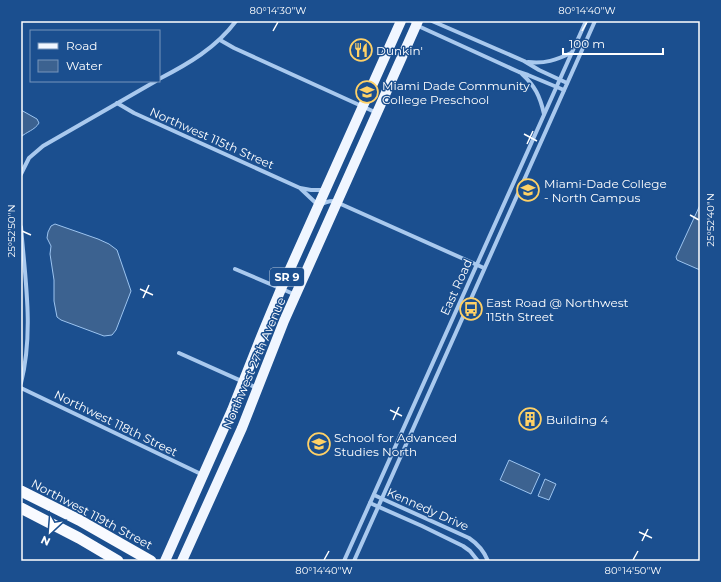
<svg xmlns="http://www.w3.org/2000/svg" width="721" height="582" font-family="Montserrat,sans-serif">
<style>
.water{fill:#3c6290;stroke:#9cc4f0}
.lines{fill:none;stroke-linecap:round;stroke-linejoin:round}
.minor{stroke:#a9c9ee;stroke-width:4}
.primary{stroke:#f0f6ff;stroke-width:10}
.trunk{stroke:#f8faff;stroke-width:11}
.ticks{fill:none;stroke:#fff;stroke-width:1.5}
.labels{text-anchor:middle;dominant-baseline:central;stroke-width:3;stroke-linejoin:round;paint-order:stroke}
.shield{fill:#1b4f8f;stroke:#bbcadd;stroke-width:1}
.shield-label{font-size:11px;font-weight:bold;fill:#fff}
.poi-label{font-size:12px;fill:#fff;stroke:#1b4f8f;text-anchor:start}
.street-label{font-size:12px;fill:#fff;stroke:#1b4f8f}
.neatline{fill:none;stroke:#fff;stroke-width:1.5}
.ticks-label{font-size:10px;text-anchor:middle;fill:#fff}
</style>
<rect width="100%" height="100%" fill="#1b4f8f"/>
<!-- water -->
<g class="water">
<path d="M 21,110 L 37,119 L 39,123 C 35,130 26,132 21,137 Z"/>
<path d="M 700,205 L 700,270 L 677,260 L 676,257 Z"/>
<path d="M 55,224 L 98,239 L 109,244 L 117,250 L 131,291 L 116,330 L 112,335 L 104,336 L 61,320 L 57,317 L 54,301 L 54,280 L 50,254 L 51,246 L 47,238 L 48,232 L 51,226 Z"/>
<path d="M 509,460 L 540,474 L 531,494 L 500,480 Z"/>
<path d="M 545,479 L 556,484 L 549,500 L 538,496 Z"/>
</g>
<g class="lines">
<!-- minor -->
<g class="minor">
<path d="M 412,21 L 416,25 L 519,72 L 528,75 L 564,90"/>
<path d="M 432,21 L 524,61 L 539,70 L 567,83"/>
<path d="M 220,40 L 234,48 L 377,113"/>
<path d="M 528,62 C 545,64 556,60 571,53"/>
<path d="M 522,74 C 535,86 540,96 544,114"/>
<path d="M 159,79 C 188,64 216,48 236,21"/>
<path d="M 117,103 L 134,113 L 300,188 L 311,190 L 324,190"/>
<path d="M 21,174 L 29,158 L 43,146 L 156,81"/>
<path d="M 301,189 L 319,206 C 324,202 328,201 334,201 L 484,268"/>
<path d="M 21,227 C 25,278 34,332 21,383"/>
<path d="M 235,269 L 296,295"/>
<path d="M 179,353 L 257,388"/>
<path d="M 21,388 L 203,475"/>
<path d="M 374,495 L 469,538 C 478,544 484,551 488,561"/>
<path d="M 370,503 L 422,526 L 463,546 L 470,551 L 478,561"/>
<path d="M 344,561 L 586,21"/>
<path d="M 354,561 L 595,21"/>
</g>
<!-- primary -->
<g class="primary">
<path d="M 165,561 L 232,410 L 263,332 L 281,289 L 401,21"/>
<path d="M 182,561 L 242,428 L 284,321 L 418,21"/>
</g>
<!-- trunk -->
<g class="trunk">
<path d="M 21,491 L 79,520 L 151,561"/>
<path d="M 21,508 L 79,538 L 118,561"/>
</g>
</g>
<!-- ticks -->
<path class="ticks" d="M 273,31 L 278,22M 582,31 L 587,22M 524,134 L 537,141M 527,144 L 533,131M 690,215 L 699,220M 22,231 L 31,235M 140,289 L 153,295M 143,298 L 149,285M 390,410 L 402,416M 393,420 L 399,407M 639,532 L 652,538M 642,541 L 648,529M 324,560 L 329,551M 633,560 L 638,551"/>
<!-- icons -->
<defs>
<g id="restaurant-ring" transform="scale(1.15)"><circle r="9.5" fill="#1b4f8f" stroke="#ffd166" stroke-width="1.5"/><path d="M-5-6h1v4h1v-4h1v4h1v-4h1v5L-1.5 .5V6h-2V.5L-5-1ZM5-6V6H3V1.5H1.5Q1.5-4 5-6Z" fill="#ffd166"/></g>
<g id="school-ring" transform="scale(1.15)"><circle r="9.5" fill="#1b4f8f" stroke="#ffd166" stroke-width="1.5"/><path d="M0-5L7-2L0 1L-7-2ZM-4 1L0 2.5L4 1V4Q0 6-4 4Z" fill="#ffd166"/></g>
<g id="university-ring" transform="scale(1.15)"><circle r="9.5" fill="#1b4f8f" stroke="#ffd166" stroke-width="1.5"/><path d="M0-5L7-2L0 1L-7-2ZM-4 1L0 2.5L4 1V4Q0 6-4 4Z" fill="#ffd166"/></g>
<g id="bus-ring" transform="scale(1.15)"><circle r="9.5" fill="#1b4f8f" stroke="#ffd166" stroke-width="1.5"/><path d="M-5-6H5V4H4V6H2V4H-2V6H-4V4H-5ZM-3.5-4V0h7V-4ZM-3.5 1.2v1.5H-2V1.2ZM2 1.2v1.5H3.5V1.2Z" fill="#ffd166"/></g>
<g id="building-ring" transform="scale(1.15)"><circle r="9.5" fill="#1b4f8f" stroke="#ffd166" stroke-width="1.5"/><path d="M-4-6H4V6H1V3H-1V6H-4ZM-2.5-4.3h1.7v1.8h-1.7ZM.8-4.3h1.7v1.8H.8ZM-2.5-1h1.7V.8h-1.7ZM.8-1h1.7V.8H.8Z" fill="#ffd166"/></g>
</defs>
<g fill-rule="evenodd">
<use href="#restaurant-ring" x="361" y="50"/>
<use href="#school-ring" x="367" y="92"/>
<use href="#university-ring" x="528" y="190"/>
<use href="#bus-ring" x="471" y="309"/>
<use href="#building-ring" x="530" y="419"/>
<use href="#school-ring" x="319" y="444"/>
</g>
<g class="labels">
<!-- shield labels -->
<rect class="shield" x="270" y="268" width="34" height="18" rx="3"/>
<g class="shield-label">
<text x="287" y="277">SR 9</text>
</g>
<!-- poi labels -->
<g class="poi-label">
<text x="376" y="50">Dunkin'</text>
<text x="382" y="85">Miami Dade Community<tspan x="382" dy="14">College Preschool</tspan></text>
<text x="544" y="183">Miami-Dade College<tspan x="544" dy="14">- North Campus</tspan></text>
<text x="486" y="302">East Road @ Northwest<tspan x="486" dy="14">115th Street</tspan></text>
<text x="546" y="419">Building 4</text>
<text x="334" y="437">School for Advanced<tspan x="334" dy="14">Studies North</tspan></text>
</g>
<!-- street labels -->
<g class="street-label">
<text transform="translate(212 138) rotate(24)">Northwest 115th Street</text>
<text transform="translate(456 287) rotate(-66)">East Road</text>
<text transform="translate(254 363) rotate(-67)">Northwest 27th Avenue</text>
<text transform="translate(116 423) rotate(26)">Northwest 118th Street</text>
<text transform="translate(428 509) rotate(24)">Kennedy Drive</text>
<text transform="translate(92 514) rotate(28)">Northwest 119th Street</text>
</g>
</g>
<!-- border -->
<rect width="721" height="582" fill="none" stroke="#1b4f8f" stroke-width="44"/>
<!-- legend -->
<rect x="30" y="30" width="130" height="52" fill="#1b4f8f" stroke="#7695bc"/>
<rect x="38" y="43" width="20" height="6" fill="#f0f6ff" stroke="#7695bc"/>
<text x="66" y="50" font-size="12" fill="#ffffff">Road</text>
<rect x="38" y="60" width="20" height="12" fill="#3c6290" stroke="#7695bc"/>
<text x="66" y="70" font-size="12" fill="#ffffff">Water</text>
<!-- north arrow -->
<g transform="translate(50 532) rotate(206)" stroke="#1b4f8f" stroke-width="3" paint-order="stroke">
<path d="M0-3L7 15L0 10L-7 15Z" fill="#ffffff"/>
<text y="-6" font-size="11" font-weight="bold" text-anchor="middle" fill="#ffffff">N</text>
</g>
<!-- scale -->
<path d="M563 48v6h100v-6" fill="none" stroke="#ffffff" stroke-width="2"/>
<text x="569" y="48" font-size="12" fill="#ffffff" stroke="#1b4f8f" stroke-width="3" paint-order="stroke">100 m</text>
<rect x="22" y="22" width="677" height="538" class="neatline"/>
<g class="ticks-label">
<text x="278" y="14">80°14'30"W</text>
<text x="587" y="14">80°14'40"W</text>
<text transform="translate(710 220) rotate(-90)" y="4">25°52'40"N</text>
<text transform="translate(11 231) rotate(-90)" y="4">25°52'50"N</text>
<text x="324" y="574">80°14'40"W</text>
<text x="633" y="574">80°14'50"W</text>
</g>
</svg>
